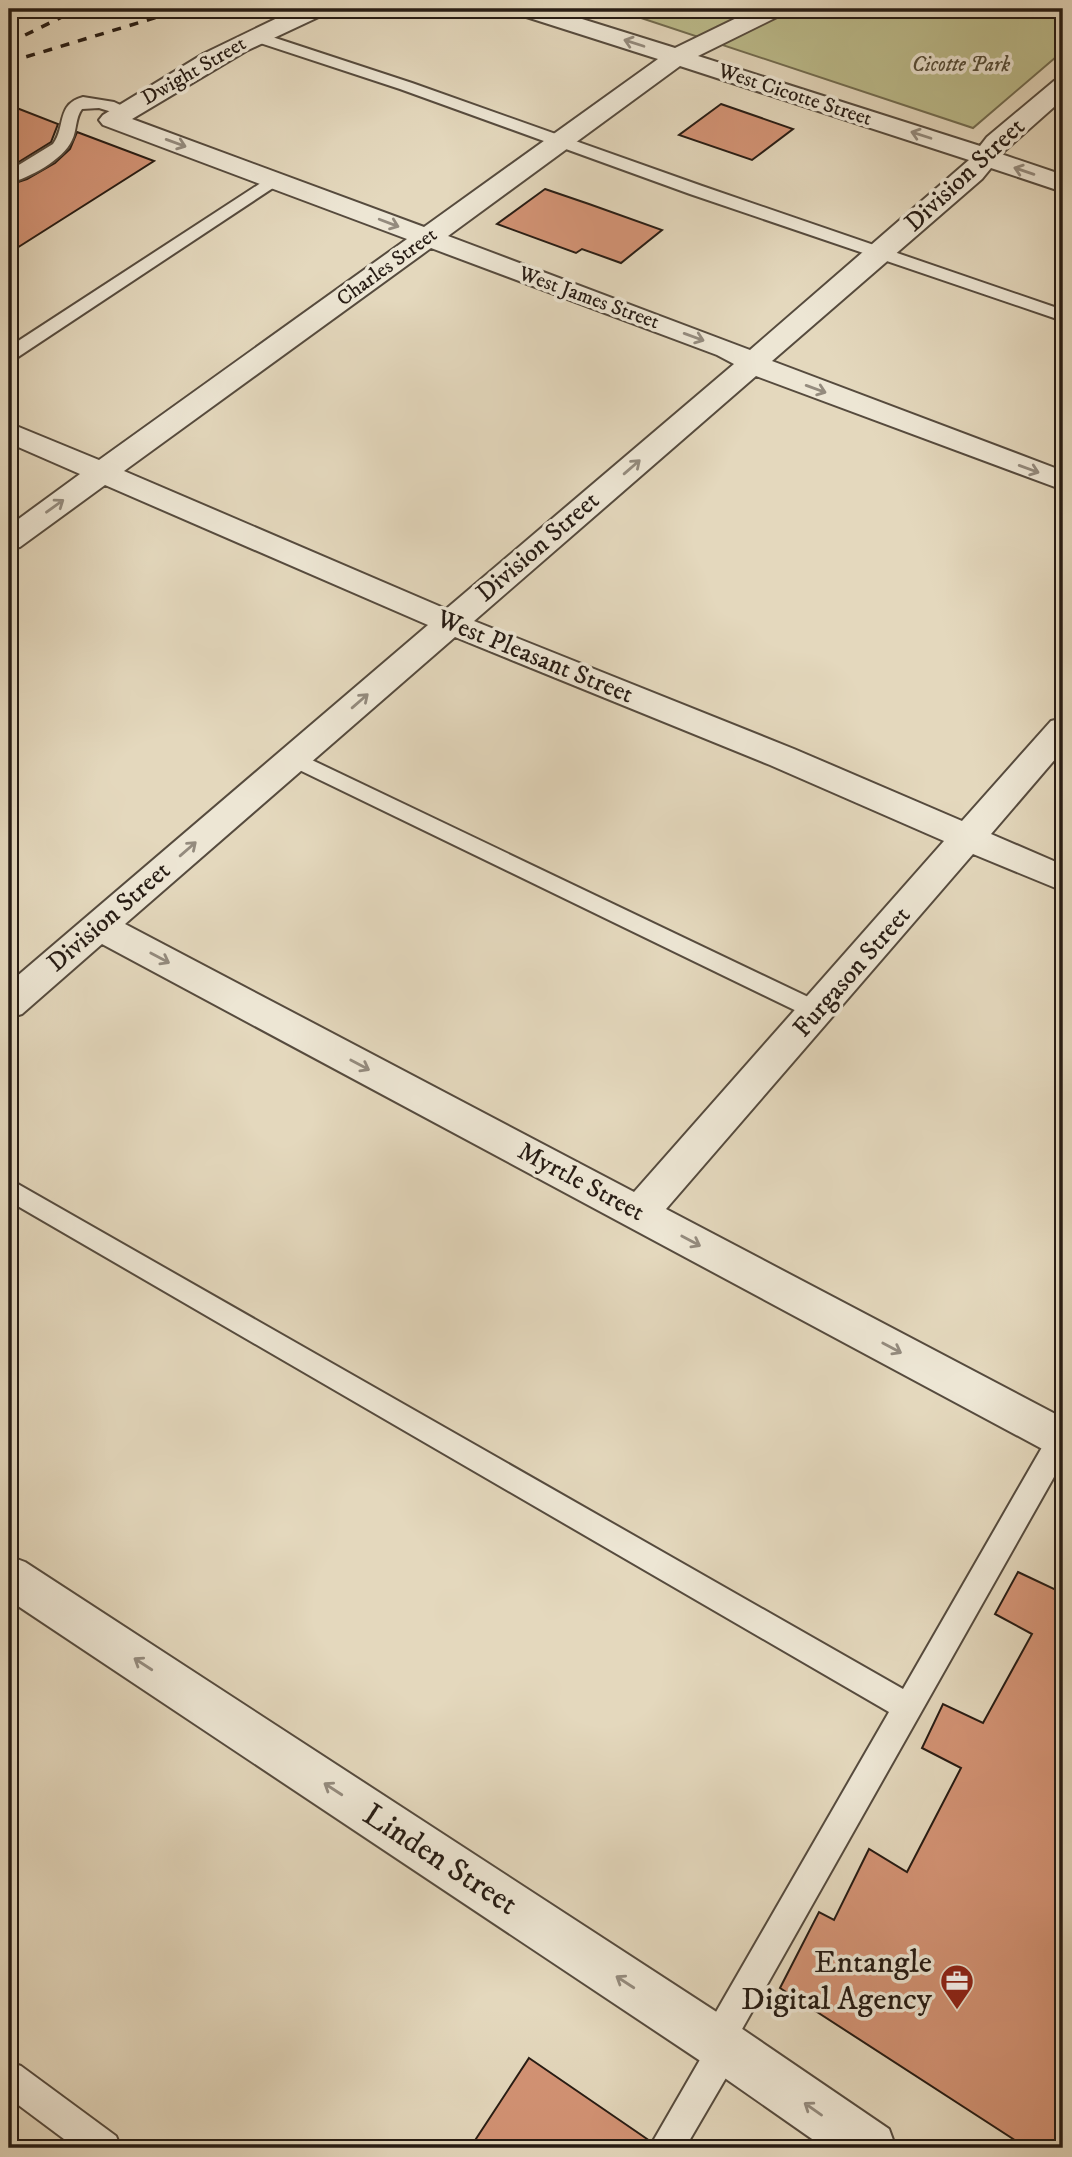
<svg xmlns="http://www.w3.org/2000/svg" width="1072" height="2157" font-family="'IM FELL DW Pica',serif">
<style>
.green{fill:#bcbc8c;stroke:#726c50;stroke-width:2}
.building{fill:#d49476;stroke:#271c14;stroke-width:2}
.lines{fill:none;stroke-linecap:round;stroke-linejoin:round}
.service-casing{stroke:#564b3e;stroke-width:4}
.minor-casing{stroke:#564b3e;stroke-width:4}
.service{fill:#ede6d4;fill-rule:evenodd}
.minor{fill:#ede6d4;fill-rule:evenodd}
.rail{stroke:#271c14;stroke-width:3.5;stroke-dasharray:9 9;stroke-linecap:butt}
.oneway{stroke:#948b7e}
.labels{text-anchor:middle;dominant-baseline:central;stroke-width:7;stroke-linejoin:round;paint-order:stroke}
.far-park-label{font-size:21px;font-style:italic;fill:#544c38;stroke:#ede6d4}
.far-street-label{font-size:21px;fill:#271c14;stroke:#ede6d4}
.street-label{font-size:26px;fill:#271c14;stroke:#ede6d4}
.near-street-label{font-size:32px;fill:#271c14;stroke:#ede6d4}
.near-poi-label{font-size:32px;fill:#271c14;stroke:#ede6d4;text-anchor:end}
</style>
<rect width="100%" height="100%" fill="#e4d8bd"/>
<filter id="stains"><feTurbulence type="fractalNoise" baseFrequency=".00286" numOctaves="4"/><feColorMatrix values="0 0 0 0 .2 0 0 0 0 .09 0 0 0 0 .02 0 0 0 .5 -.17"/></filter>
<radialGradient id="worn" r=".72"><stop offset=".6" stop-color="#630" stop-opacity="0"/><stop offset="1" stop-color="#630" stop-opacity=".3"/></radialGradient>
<!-- green -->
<path class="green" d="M 614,9 L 1063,9 L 1063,51 L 973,128 Z"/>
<!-- building -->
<g class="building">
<path d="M 721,104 L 793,129 L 752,160 L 679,135 Z"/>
<path d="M 9,105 L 58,124 L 51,142 L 9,168 Z"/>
<path d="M 77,132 L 154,161 L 9,253 L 9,185 L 27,179 L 55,163 L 70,149 Z"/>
<path d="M 545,189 L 589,204 L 662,230 L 621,263 L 582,249 L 576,253 L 497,224 Z"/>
<path d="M 1018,1572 L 1056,1590 L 1063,1577 L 1063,2148 L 1027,2148 L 780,1988 L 819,1912 L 834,1920 L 869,1849 L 907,1872 L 961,1768 L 922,1748 L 943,1704 L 983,1723 L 1032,1634 L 995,1614 Z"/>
<path d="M 529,2058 L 650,2141 L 646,2148 L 470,2148 Z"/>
</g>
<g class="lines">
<!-- service casing -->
<g class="service-casing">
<g id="service">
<path d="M 254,31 L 412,83 L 702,186 L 1063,310 L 1063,321 L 690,194 L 400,89 L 248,39 L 246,36 Z"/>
<path d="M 83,97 L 114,102 L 133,111 L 125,116 L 99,108 L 82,109 C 75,118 77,130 72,140 C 63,160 29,178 9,183 L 9,171 L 53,144 C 66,127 56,104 83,97 Z"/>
<path d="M 273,175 L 281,180 L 279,184 L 15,359 L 9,360 L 9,347 Z"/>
<path d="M 293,751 L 825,1005 L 829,1011 L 825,1017 L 817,1020 L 809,1017 L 285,763 L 282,758 L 285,753 Z"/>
<path d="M 9,1179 L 903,1689 L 1052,1430 L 1063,1427 L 1063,1461 L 737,2038 L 741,2048 L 737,2059 L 685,2148 L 649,2148 L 705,2051 L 701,2042 L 705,2031 L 889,1712 L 9,1201 Z"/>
<path d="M 9,2062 L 21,2066 L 116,2136 L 121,2148 L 76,2148 L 9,2098 Z"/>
</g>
</g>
<!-- minor casing -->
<g class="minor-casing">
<g id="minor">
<path d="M 296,9 L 328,9 L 325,14 L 246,51 L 132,119 L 424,227 L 658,59 L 517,14 L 514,9 L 550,9 L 675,48 L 755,9 L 786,9 L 783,14 L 698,56 L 980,146 L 987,137 L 1054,81 L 1063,78 L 1063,99 L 1001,154 L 1063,175 L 1063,192 L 991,168 L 982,179 L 772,361 L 1063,471 L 1063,490 L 756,376 L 474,621 L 794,749 L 962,821 L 1051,721 L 1063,718 L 1063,750 L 991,834 L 1063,865 L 1063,891 L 973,854 L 666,1209 L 1063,1418 L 1063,1457 L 1048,1452 L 102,944 L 22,1014 L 9,1018 L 9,983 L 428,625 L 105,485 L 20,547 L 9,549 L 9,526 L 80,474 L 9,443 L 9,423 L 99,460 L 407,239 L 103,125 L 99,120 L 103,115 L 203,54 ZM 680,66 L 969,160 L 750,350 L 448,236 ZM 431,248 L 717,355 L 734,364 L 446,609 L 124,471 ZM 455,637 L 770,765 L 944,841 L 634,1192 L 125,924 Z"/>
<path d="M 9,1556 L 25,1562 L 735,2024 L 889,2129 L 896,2148 L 825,2148 L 699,2060 L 9,1600 Z"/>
</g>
</g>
<!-- service -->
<use href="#service" class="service"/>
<!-- minor -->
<use href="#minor" class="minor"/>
<!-- rail -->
<g class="rail">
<path d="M 9,43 L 78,9"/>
<path d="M 9,62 L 184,9"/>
</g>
</g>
<!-- one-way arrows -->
<defs><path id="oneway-shaft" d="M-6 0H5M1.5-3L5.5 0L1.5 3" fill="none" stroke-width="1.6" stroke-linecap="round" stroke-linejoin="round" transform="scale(1.75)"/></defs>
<g class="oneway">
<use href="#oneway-shaft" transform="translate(634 43) rotate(-162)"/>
<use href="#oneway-shaft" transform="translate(921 135) rotate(-162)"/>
<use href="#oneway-shaft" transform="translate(176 143) rotate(20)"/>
<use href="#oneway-shaft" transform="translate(1024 171) rotate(-161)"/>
<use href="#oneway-shaft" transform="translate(389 223) rotate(21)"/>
<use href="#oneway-shaft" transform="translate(694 337) rotate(20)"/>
<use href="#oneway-shaft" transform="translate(816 389) rotate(20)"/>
<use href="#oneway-shaft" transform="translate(632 467) rotate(-41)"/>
<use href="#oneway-shaft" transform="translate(1029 469) rotate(20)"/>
<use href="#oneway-shaft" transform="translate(55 506) rotate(-36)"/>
<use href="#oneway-shaft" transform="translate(360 701) rotate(-41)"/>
<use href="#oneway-shaft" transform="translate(188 849) rotate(-41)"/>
<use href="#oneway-shaft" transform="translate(160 958) rotate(28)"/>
<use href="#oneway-shaft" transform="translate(360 1065) rotate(28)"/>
<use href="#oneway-shaft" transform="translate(691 1241) rotate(28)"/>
<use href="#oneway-shaft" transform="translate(892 1348) rotate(28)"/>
<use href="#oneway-shaft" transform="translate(143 1664) rotate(-147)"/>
<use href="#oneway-shaft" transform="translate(333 1789) rotate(-147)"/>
<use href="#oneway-shaft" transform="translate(625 1982) rotate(-147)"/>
<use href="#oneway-shaft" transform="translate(813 2109) rotate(-145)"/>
</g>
<!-- icons -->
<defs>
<g id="office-pin" transform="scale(1.75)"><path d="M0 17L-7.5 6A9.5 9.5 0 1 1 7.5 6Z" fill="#8f2418" stroke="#ede6d4"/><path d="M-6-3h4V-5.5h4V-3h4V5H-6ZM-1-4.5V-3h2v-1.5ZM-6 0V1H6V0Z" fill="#fff"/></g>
</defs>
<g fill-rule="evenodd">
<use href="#office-pin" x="957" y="1981"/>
</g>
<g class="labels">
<!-- far-park labels -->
<g class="far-park-label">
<text x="961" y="65">Cicotte Park</text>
</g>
<!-- far-street labels -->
<g class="far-street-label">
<text transform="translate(194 71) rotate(-30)">Dwight Street</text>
<text transform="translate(795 95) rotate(18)">West Cicotte Street</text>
<text transform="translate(387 267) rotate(-36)">Charles Street</text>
<text transform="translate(589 298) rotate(20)">West James Street</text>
</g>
<!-- street labels -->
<g class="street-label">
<text transform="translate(965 175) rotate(-43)">Division Street</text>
<text transform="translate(538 547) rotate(-41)">Division Street</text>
<text transform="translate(535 657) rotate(22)">West Pleasant Street</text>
<text transform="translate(109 917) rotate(-41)">Division Street</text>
<text transform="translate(852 972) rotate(-49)">Furgason Street</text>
<text transform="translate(581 1182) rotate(28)">Myrtle Street</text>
</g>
<!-- near-street labels -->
<g class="near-street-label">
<text transform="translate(440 1860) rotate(33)">Linden Street</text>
</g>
<!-- near-poi labels -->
<g class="near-poi-label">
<text x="932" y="1963">Entangle<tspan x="932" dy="37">Digital Agency</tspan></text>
</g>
</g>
<!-- margin -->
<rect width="1072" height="2157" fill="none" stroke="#e4d8bd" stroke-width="35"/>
<rect x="10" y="10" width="1051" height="2136" fill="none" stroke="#271c14" stroke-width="3.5"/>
<rect x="18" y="18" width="1037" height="2122" fill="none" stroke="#271c14" stroke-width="2"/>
<rect width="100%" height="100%" filter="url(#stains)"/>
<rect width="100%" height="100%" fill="url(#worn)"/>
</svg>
